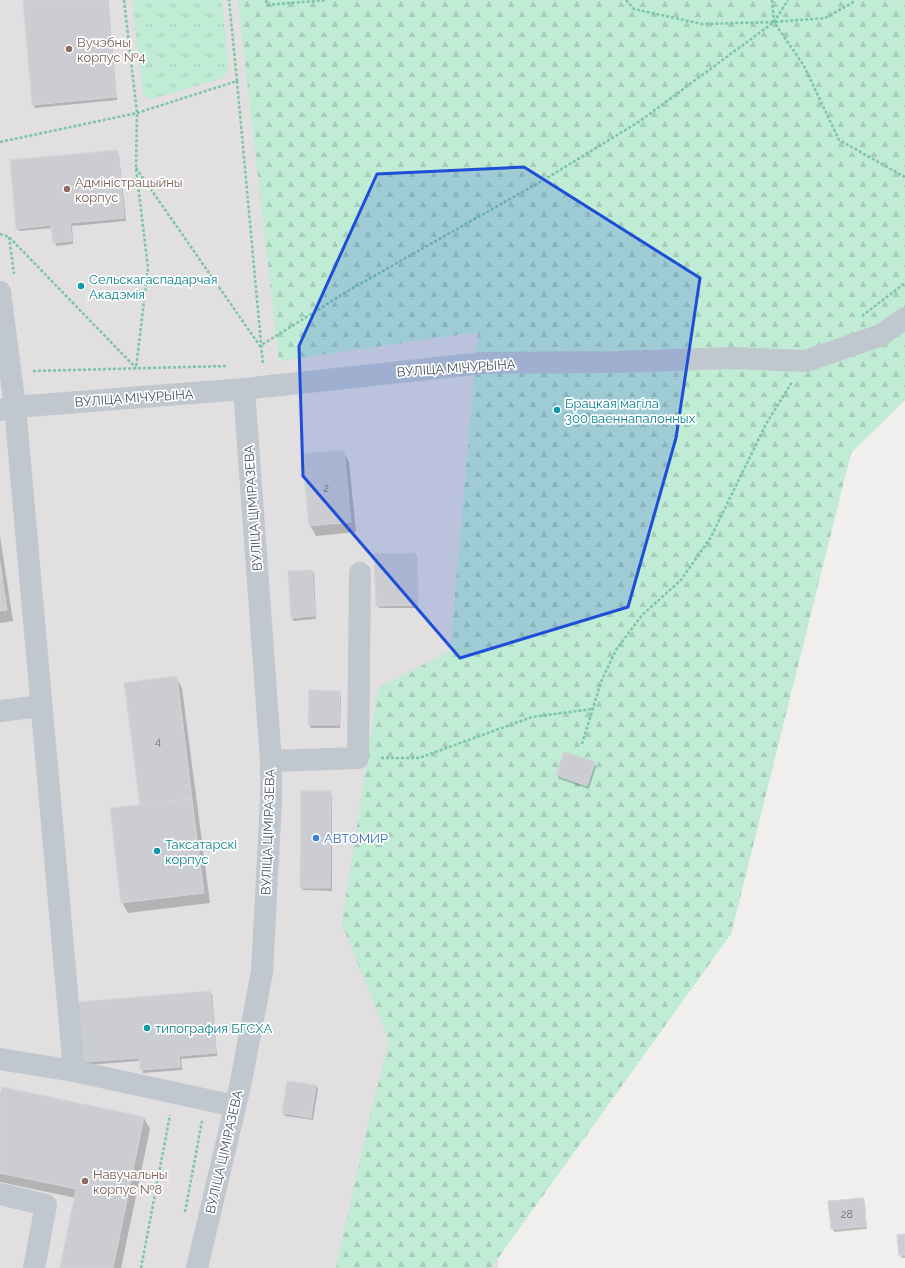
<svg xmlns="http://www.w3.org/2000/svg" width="905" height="1268" font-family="Raleway,sans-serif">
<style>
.education{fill:#e1dfdf}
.grass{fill:url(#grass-tufts)}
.forest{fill:url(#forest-firs)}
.shadow{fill:#0003}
.building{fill:#cccdd2;stroke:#d3d4d9}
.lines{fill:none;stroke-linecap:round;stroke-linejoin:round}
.path{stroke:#7bc6a7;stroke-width:2.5;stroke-dasharray:3 2;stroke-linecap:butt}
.minor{stroke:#c0c7cf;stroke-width:22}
.marked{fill:#1d4ed8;fill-opacity:0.2;stroke:#1d4ed8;stroke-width:3;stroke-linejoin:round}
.education-dot{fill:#8d6e63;stroke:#fff;stroke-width:1.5}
.culture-dot{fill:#0f9aa8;stroke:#fff;stroke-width:1.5}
.shop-dot{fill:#3f7fe0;stroke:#fff;stroke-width:1.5}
.labels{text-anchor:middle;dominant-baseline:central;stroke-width:3.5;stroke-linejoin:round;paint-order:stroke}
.number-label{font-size:11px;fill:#696f78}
.education-label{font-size:13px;fill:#785e54;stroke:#fff;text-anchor:start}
.culture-label{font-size:13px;fill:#0d838f;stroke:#fff;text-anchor:start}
.street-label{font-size:13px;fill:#48505a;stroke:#fff}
.shop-label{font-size:13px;fill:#366cbe;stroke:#fff;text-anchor:start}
</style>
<defs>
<pattern id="grass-tufts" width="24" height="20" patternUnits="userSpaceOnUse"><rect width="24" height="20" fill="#c0ebd4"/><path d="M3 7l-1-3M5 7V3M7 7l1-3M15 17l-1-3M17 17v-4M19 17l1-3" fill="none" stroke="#a6cbb8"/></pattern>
<pattern id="forest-firs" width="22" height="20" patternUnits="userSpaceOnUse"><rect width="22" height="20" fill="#c0ebd4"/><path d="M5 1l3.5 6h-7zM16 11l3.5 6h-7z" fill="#a6cbb8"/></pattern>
</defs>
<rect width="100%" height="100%" fill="#f1eeee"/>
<!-- education -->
<path class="education" d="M 0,0 L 905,0 L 496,667 L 498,1268 L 0,1268 Z"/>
<!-- grass -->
<path class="grass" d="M 132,0 L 222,0 L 229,69 L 223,78 L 151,99 L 143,95 Z"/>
<!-- forest -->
<path class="forest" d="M 238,0 L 905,0 L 905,400 L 851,453 L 731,934 L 491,1268 L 336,1268 L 369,1121 L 389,1041 L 342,924 L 378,688 L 450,651 L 478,332 L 279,361 Z"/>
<!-- shadow -->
<g class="shadow">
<path d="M 24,0 L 108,0 L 117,100 L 35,108 L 33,104 Z"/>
<path d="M 117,151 L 119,155 L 126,221 L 72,226 L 73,244 L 56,246 L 53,228 L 19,231 L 17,228 Z"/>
<path d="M 343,451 L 349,462 L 356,532 L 316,536 L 310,525 Z"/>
<path d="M 0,536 L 13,621 L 0,623 Z"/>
<path d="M 415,554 L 417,557 L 418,608 L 379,608 L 377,605 Z"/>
<path d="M 312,571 L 314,574 L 316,619 L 294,621 L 292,618 Z"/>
<path d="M 176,677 L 182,688 L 210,903 L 128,913 L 122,902 L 141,806 Z"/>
<path d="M 339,692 L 341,696 L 340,728 L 311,728 L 309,724 Z"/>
<path d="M 564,753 L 594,763 L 596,767 L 589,789 L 559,779 L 557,775 Z"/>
<path d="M 330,792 L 332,795 L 332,891 L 303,890 L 301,887 Z"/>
<path d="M 210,992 L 212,995 L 217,1056 L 181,1059 L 182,1070 L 143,1073 L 140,1061 L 86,1065 L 84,1062 L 79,1003 Z"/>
<path d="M 316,1086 L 318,1089 L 313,1120 L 285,1116 L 283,1113 Z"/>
<path d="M 0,1101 L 144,1118 L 150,1129 L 121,1268 L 61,1268 L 76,1198 L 0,1182 Z"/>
<path d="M 863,1199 L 865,1203 L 867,1229 L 834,1232 L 832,1228 Z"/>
<path d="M 905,1235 L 905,1258 L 901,1258 L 898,1236 Z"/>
</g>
<!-- building -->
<g class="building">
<path d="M 23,0 L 107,0 L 116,97 L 32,105 Z"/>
<path d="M 118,150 L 124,218 L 70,223 L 72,241 L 53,243 L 51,225 L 16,229 L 10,160 Z"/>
<path d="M 344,450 L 351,522 L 309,526 L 302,454 Z"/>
<path d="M 416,553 L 417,605 L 376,606 L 374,554 Z"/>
<path d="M 0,562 L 7,610 L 0,611 Z"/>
<path d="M 312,570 L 315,616 L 291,618 L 288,571 Z"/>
<path d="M 177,676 L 192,799 L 140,805 L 124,683 Z"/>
<path d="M 309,690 L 340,691 L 339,725 L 308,725 Z"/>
<path d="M 564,752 L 595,762 L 587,786 L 556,775 Z"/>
<path d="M 301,791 L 331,791 L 330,888 L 300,888 Z"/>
<path d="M 192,799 L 204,893 L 121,903 L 110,808 Z"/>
<path d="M 210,991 L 216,1053 L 179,1056 L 180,1067 L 140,1070 L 139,1058 L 83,1062 L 78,1002 Z"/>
<path d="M 287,1081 L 316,1085 L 311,1118 L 282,1113 Z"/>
<path d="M 2,1087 L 144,1117 L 113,1268 L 60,1268 L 76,1189 L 0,1173 L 0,1096 Z"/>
<path d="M 864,1198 L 866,1226 L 831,1229 L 828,1201 Z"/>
<path d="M 905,1234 L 905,1255 L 899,1255 L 897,1235 Z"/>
</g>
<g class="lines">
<!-- path -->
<g class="path">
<path d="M 124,0 L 137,113 L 136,168 L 148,268 L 136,368"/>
<path d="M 266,0 L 267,5 L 327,0"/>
<path d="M 626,0 L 634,9 L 702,24 L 774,22 L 825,18 L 852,3 L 855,0"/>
<path d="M 772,0 L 774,22 L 804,66 L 839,140 L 905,177"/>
<path d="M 237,81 L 263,365"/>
<path d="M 0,142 L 137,113 L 237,81 L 229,0"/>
<path d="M 136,168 L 260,346 L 351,289 L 547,178 L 640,121 L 774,22 L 788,0"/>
<path d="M 0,234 L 9,237 L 136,368"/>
<path d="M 9,237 L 14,274"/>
<path d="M 862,316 L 905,283"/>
<path d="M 33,371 L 226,366"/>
<path d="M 582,744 L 601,682 L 616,650 L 642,615 L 681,580 L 711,537 L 766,424 L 792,382"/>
<path d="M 381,758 L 419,758 L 532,717 L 592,709"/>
<path d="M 185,1212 L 202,1121"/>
<path d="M 141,1268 L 170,1115"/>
</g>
<!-- minor -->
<g class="minor">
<path d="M 0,292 L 15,407 L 74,1071"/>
<path d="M 0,410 L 15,407 L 244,389 L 483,363 L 615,362 L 732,358 L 806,361 L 881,335 L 905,318"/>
<path d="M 0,711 L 41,706"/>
<path d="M 271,761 L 358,758 L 360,573"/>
<path d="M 0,1059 L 74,1071 L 235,1106"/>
<path d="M 0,1194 L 46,1205 L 34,1268"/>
<path d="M 197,1268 L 240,1086 L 262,972 L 271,800 L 271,761 L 244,389"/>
</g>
</g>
<!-- marked area -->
<path class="marked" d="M 524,167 L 700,278 L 676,438 L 628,607 L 460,658 L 303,476 L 299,346 L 377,174 Z"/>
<!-- markers -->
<g class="education-dot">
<circle cx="69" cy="49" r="4"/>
<circle cx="67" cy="189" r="4"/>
<circle cx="85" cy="1181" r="4"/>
</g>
<g class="culture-dot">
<circle cx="81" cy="286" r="4"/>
<circle cx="557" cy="410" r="4"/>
<circle cx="157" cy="851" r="4"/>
<circle cx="147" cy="1028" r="4"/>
</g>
<circle class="shop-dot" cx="316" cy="838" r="4"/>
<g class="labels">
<!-- number labels -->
<g class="number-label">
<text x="326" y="488">2</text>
<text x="158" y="741">4</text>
<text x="847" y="1214">28</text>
</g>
<!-- education labels -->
<g class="education-label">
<text x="77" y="42">Вучэбны<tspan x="77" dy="15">корпус №4</tspan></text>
<text x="75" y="182">Адміністрацыйны<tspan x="75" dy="15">корпус</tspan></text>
<text x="93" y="1174">Навучальны<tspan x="93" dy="15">корпус №8</tspan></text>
</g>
<!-- culture labels -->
<g class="culture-label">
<text x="89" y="279">Сельскагаспадарчая<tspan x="89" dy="15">Акадэмія</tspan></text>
<text x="565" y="403">Брацкая магіла<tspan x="565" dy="15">300 ваеннапалонных</tspan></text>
<text x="165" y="844">Таксатарскі<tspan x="165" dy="15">корпус</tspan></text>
<text x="155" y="1028">типография БГСХА</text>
</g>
<!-- street labels -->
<g class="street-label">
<text transform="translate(456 368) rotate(-4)">ВУЛІЦА МІЧУРЫНА</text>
<text transform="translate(134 398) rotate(-4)">ВУЛІЦА МІЧУРЫНА</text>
<text transform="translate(253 508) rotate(-94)">ВУЛІЦА ЦІМІРАЗЕВА</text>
<text transform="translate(268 832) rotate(-88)">ВУЛІЦА ЦІМІРАЗЕВА</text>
<text transform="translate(224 1152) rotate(-77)">ВУЛІЦА ЦІМІРАЗЕВА</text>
</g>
<!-- shop labels -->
<g class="shop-label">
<text x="324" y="838">АВТОМИР</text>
</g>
</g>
</svg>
